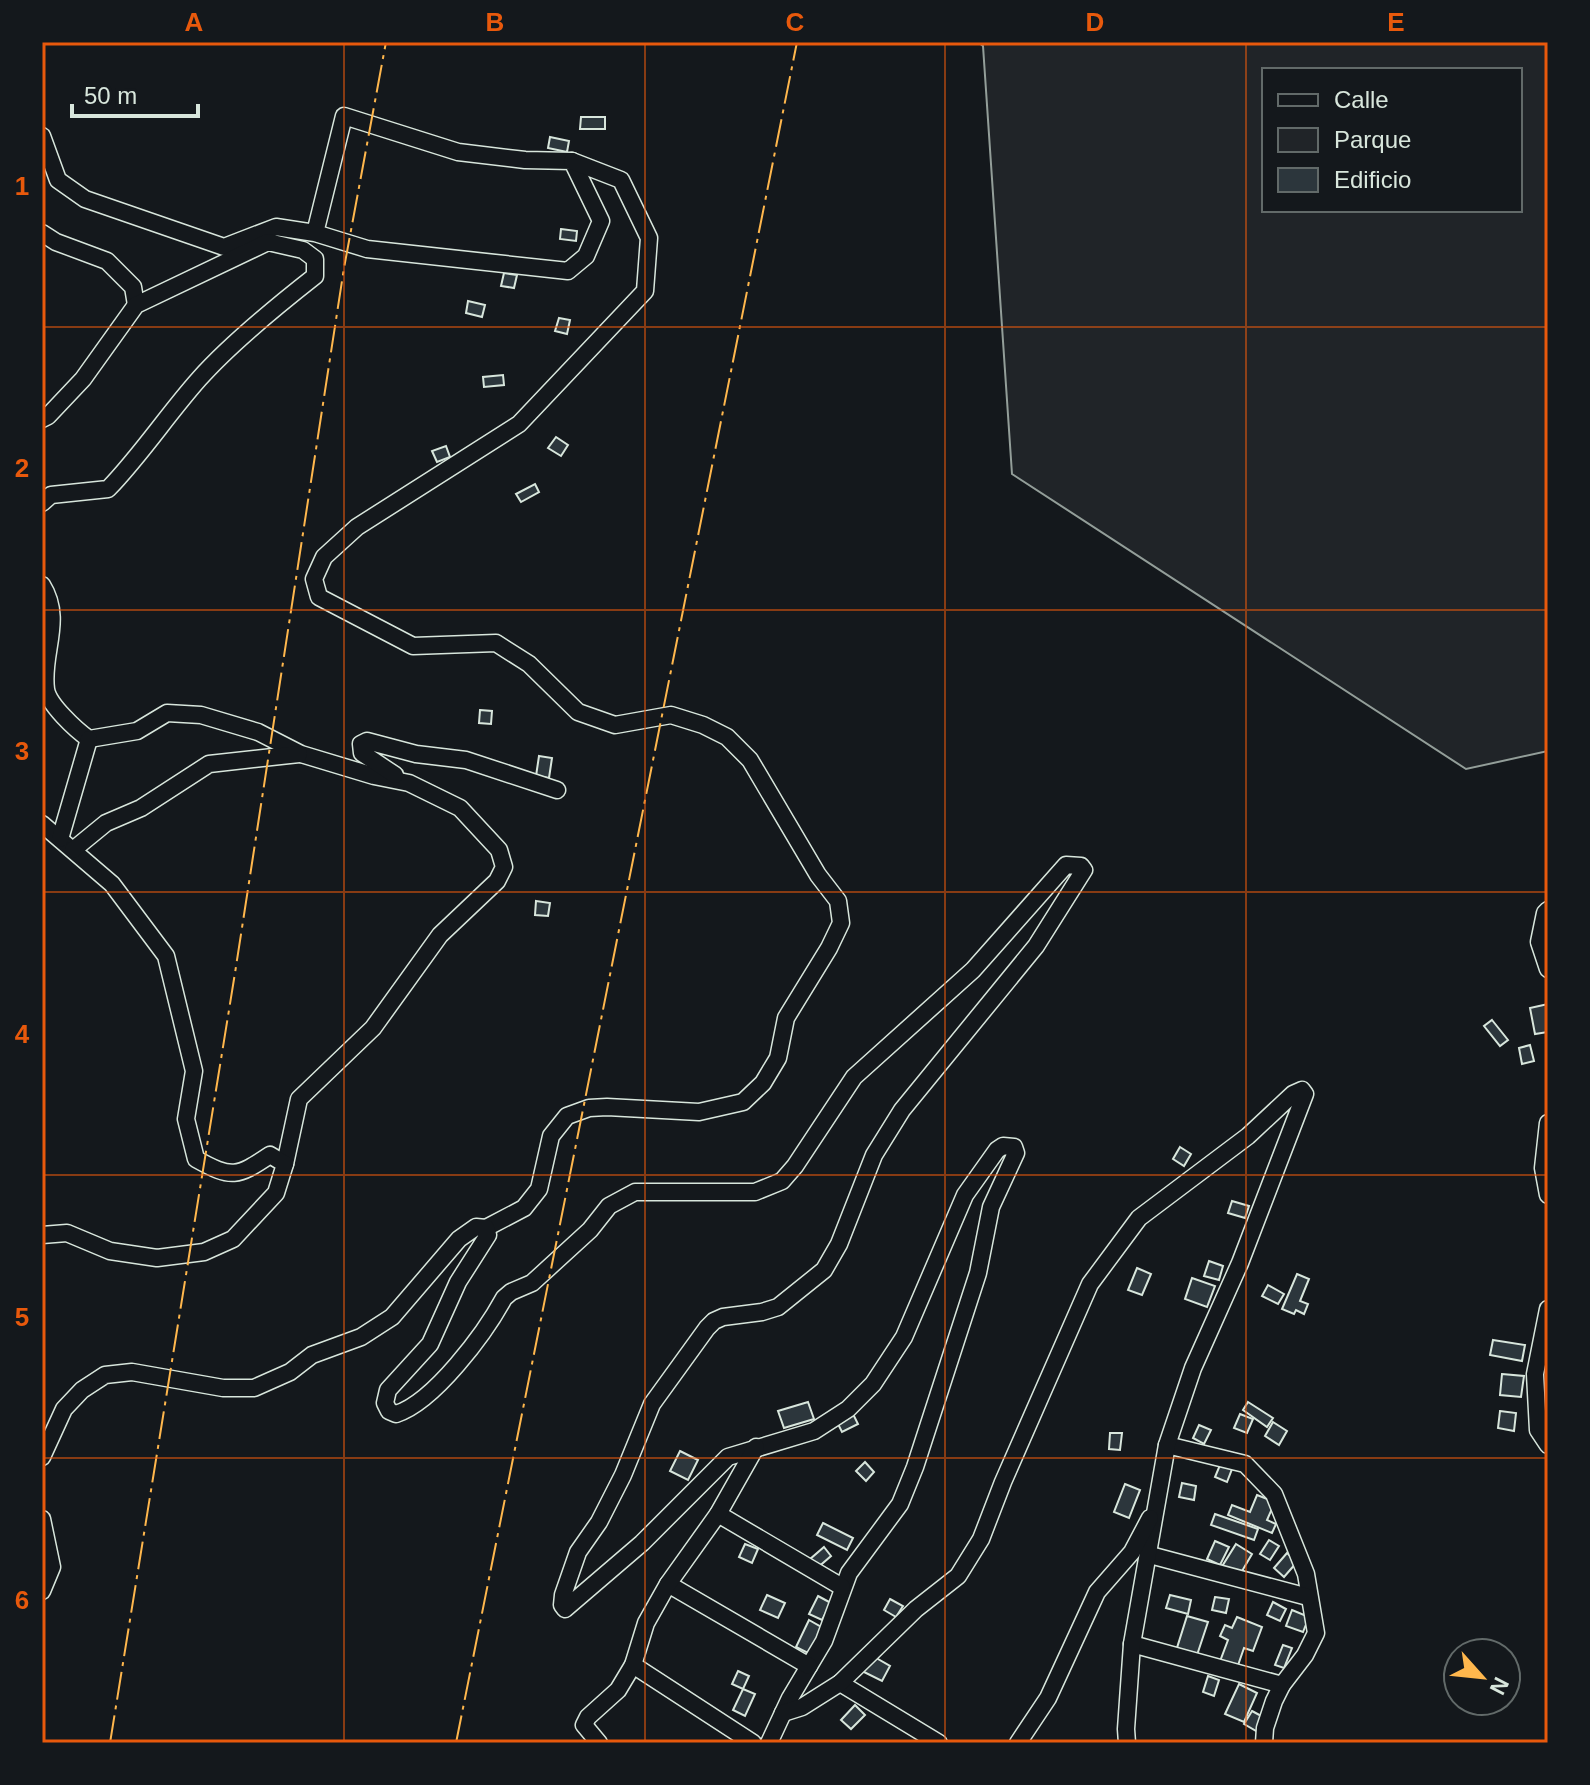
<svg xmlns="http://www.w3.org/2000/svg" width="1590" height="1785" font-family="Helvetica,sans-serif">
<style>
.green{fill:#202428;stroke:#939e99;stroke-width:2;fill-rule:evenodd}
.building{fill:#2c363c;stroke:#d8e6dc;stroke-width:2}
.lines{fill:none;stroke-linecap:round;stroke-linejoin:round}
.minor-casing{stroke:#d8e6dc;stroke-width:19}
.minor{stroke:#14181c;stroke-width:16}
.power{stroke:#ffb74d;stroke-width:2;stroke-dasharray:28 6 4 6;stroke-linecap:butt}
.grid{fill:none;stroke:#e8590c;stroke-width:2;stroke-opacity:0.55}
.neatline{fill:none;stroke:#e8590c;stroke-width:3}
.grid-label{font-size:26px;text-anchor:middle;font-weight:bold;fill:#e8590c}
</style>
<rect width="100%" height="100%" fill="#14181c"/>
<!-- green -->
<path class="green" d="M 978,42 L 1548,42 L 1548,751 L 1466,769 L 1012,474 L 983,46 ZM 1264,70 L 1520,70 L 1520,210 L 1264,210 Z"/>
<!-- building -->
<g class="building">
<path d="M 581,117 L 605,117 L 605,129 L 580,129 Z"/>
<path d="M 550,137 L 569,141 L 567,152 L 548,148 Z"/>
<path d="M 561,229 L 577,231 L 576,241 L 560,239 Z"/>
<path d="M 504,273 L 517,275 L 514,288 L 501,286 Z"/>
<path d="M 468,301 L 485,305 L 482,317 L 466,313 Z"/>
<path d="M 559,318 L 570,320 L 567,334 L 555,331 Z"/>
<path d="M 503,375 L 504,385 L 484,387 L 483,377 Z"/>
<path d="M 556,437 L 568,445 L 561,456 L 548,448 Z"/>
<path d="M 446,446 L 450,457 L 437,462 L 432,451 Z"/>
<path d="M 535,484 L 539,492 L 521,502 L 516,494 Z"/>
<path d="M 480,710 L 492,711 L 491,724 L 479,723 Z"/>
<path d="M 539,756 L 552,758 L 549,778 L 536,776 Z"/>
<path d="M 536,901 L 550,903 L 548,916 L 535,915 Z"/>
<path d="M 1548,1004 L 1548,1032 L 1535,1034 L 1530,1008 Z"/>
<path d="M 1492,1020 L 1508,1040 L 1500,1046 L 1484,1026 Z"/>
<path d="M 1530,1045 L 1534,1061 L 1522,1064 L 1519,1048 Z"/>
<path d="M 1180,1147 L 1191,1154 L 1184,1166 L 1173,1159 Z"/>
<path d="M 1232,1201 L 1249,1206 L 1245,1218 L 1228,1213 Z"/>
<path d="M 1209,1261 L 1223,1266 L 1219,1280 L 1204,1276 Z"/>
<path d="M 1137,1268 L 1151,1274 L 1142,1295 L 1128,1290 Z"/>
<path d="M 1297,1274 L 1309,1279 L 1300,1301 L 1308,1304 L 1304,1314 L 1296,1310 L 1294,1314 L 1282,1309 Z"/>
<path d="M 1192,1278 L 1215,1286 L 1207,1307 L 1185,1299 Z"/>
<path d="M 1268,1285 L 1284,1294 L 1278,1304 L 1262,1296 Z"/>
<path d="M 1493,1340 L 1525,1345 L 1522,1361 L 1490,1355 Z"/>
<path d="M 1502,1374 L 1524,1376 L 1521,1397 L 1500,1395 Z"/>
<path d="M 808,1402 L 814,1419 L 784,1428 L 778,1411 Z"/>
<path d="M 1248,1402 L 1273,1418 L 1267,1427 L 1243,1410 Z"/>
<path d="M 851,1410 L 858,1424 L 842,1432 L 835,1418 Z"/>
<path d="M 1500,1411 L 1516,1413 L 1514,1431 L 1498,1428 Z"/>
<path d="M 1240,1414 L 1253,1419 L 1247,1433 L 1234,1428 Z"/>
<path d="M 1273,1422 L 1287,1431 L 1279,1445 L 1265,1436 Z"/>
<path d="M 1199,1425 L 1211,1430 L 1204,1444 L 1193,1438 Z"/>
<path d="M 1110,1433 L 1122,1433 L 1120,1450 L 1109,1449 Z"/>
<path d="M 680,1451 L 698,1460 L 688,1480 L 670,1471 Z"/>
<path d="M 865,1462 L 874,1472 L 866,1481 L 856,1471 Z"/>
<path d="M 1220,1465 L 1232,1469 L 1227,1482 L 1215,1477 Z"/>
<path d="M 1182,1483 L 1196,1486 L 1194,1500 L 1179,1497 Z"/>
<path d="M 1125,1484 L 1140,1490 L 1129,1518 L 1114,1512 Z"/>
<path d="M 1257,1495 L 1275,1502 L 1267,1520 L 1276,1524 L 1272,1533 L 1228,1515 L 1232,1505 L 1250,1512 Z"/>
<path d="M 1215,1514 L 1258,1529 L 1254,1540 L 1211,1525 Z"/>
<path d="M 823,1523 L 853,1538 L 847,1550 L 817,1535 Z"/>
<path d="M 1269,1540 L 1279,1546 L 1270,1560 L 1260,1554 Z"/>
<path d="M 1215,1541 L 1229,1547 L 1220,1565 L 1207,1559 Z"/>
<path d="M 745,1544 L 758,1549 L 752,1563 L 739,1557 Z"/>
<path d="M 1236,1544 L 1252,1554 L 1238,1578 L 1221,1568 Z"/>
<path d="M 824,1547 L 831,1556 L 816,1569 L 809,1560 Z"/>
<path d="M 1287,1553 L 1297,1562 L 1284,1577 L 1274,1568 Z"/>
<path d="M 767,1595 L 785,1603 L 778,1618 L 760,1610 Z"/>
<path d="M 1170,1595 L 1191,1600 L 1188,1614 L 1166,1608 Z"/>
<path d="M 818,1596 L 831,1603 L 822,1620 L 809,1614 Z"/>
<path d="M 1215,1597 L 1229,1599 L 1226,1613 L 1212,1610 Z"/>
<path d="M 890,1599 L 903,1606 L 896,1617 L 884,1610 Z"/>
<path d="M 1273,1602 L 1286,1609 L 1280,1621 L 1267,1615 Z"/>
<path d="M 1292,1610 L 1309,1617 L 1303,1632 L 1286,1626 Z"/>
<path d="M 1187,1616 L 1208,1622 L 1196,1658 L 1176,1651 Z"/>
<path d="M 1237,1617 L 1262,1627 L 1253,1651 L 1244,1648 L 1236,1671 L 1219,1664 L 1228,1640 L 1220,1636 L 1225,1625 L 1232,1628 Z"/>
<path d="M 809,1620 L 823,1628 L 810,1654 L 796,1647 Z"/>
<path d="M 1283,1645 L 1292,1648 L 1284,1668 L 1275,1665 Z"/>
<path d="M 871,1655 L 890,1666 L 882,1681 L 862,1671 Z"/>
<path d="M 738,1671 L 749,1676 L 743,1689 L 732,1684 Z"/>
<path d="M 1208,1676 L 1219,1680 L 1214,1696 L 1203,1692 Z"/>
<path d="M 1239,1684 L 1257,1693 L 1244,1722 L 1225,1714 Z"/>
<path d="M 743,1689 L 755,1694 L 745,1716 L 733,1710 Z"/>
<path d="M 855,1705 L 865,1715 L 851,1729 L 841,1720 Z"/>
<path d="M 1252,1711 L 1265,1718 L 1258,1732 L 1244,1724 Z"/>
</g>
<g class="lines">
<!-- minor casing -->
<g class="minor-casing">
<g id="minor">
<path d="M 42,136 L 58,180 L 85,199 L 224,247 L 276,227 L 315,233 L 367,249 L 568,271 L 586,256 L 601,221 L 572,161 L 525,160 L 458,152 L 344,116 L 315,233"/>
<path d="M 42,233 L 56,242 L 107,261 L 133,287 L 136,305"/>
<path d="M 42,419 L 48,416 L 83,379 L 136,305 L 268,242 L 303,250 L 315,259 L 315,276 C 278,305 230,344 199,379 C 167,415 141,455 108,489 L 51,495 L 42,503"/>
<path d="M 42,585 C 64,620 41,653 46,689 C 48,704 76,730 89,739 L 137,731 L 167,713 L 201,715 L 258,732 L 301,754 L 374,776 L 409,783 L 460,808 L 499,850 L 504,867 L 497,881 L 440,935 L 373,1028 L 299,1099 L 285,1164"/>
<path d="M 395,775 L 362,753 L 361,744 L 367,741 L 416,754 L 466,760 L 557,790"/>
<path d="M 42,824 L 112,884 L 166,956 L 194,1071 L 186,1119 L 196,1159 C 232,1179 237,1177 270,1155 L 285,1164 L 276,1193 L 233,1239 L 204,1252 L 157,1258 L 110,1251 L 67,1233 L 42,1235"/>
<path d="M 60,839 L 89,739"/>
<path d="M 73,850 L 106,823 L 141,808 L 209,764 L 299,754"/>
<path d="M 1548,910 L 1545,913 L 1539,942 L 1548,969"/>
<path d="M 1548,1123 L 1543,1168 L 1548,1195"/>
<path d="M 486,1228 L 524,1208 L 539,1189 L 551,1136 L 567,1116 L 589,1108 L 607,1107 L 699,1112 L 743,1102 L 763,1083 L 778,1058 L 786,1018 L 829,948 L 841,923 L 838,901 L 818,875 L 750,760 L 727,737 L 703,725 L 671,715 L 615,725 L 578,712 L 529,664 L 496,643 L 413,646 L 319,597 L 314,579 L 324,557 L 357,527 L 519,424 L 645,291 L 649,238 L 621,180 L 572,161"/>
<path d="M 1548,1309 L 1535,1374 L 1538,1430 L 1548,1445"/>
<path d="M 1167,1445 L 1245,1464 L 1274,1494 L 1306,1574 L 1316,1633 L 1305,1655 L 1282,1685 L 1274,1701 L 1265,1728 L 1264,1743"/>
<path d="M 42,1457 L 64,1409 L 82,1390 L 105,1375 L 132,1372 L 223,1388 L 254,1388 L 290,1372 L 312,1355 L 361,1337 L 392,1317 L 459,1239 L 476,1227 L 486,1228 L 488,1235 L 458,1282 L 430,1344 L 388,1390 L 385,1403 L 389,1411 L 396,1414 C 434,1402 485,1333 504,1298 L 511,1292 L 532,1283 L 590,1230 L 609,1206 L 635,1192 L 755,1192 L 782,1181 L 795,1166 L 854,1077 L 973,970 L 1066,865 L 1081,866 L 1084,870 L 1036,946 L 902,1110 L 874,1155 L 839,1244 L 824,1270 L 778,1307 L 762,1312 L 723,1317 L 714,1321 L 707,1328 L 652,1404 L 623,1475 L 599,1522 L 578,1552 L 563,1595 L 562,1605 L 565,1609 L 642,1543 L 728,1457 L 814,1431 L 848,1409 L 873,1384 L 904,1337 L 965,1195 L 997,1150 L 1003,1146 L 1014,1147 L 1016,1153 L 991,1207 L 978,1273 L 915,1467 L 900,1504 L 849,1573 L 824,1641 L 790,1698 L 769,1743"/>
<path d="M 718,1514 L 842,1587"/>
<path d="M 42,1519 L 52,1567 L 42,1591"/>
<path d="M 1150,1555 L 1308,1597"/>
<path d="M 668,1584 L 809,1666"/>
<path d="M 1132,1644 L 1282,1685"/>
<path d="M 633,1665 L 753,1743"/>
<path d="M 840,1683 L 939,1743"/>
<path d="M 783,1713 L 802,1707 L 840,1683 L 916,1609 L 958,1576 L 981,1539 L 1003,1482 L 1090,1284 L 1139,1218 L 1248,1136 L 1293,1094 L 1302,1090 L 1305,1094 L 1240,1263 L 1193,1368 L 1167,1445 L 1132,1644 L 1126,1729 L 1127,1743"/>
<path d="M 599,1743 L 584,1725 L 588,1717 L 618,1690 L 633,1665 L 646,1623 L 668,1584 L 718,1514 L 756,1447"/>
<path d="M 1018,1743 L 1048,1698 L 1097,1592 L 1132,1552 L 1150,1518"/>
</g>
</g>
<!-- minor -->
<use href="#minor" class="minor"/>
<!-- power -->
<g class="power">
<path d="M 110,1743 L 235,973 L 344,268 L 386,42"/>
<path d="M 456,1743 L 797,42"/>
</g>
</g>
<!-- grid -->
<path class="grid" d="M 344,42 L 344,1743M 645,42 L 645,1743M 945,42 L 945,1743M 1246,42 L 1246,1743M 42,327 L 1548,327M 42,610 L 1548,610M 42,892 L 1548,892M 42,1175 L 1548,1175M 42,1458 L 1548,1458"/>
<!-- border -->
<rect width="1590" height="1785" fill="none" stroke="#14181c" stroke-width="88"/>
<!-- legend -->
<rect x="1262" y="68" width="260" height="144" fill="#14181c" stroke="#626a69" stroke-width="2"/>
<rect x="1278" y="94" width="40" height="12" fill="#14181c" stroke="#626a69" stroke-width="2"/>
<text x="1334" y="108" font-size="24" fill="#d8e6dc">Calle</text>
<rect x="1278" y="128" width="40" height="24" fill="#202428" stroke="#626a69" stroke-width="2"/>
<text x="1334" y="148" font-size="24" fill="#d8e6dc">Parque</text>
<rect x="1278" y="168" width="40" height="24" fill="#2c363c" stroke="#626a69" stroke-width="2"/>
<text x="1334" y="188" font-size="24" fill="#d8e6dc">Edificio</text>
<!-- north arrow -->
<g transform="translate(1482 1677) rotate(117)"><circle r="38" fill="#14181c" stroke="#626a69" stroke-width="2"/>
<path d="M0-6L14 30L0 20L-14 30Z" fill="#ffb74d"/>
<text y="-12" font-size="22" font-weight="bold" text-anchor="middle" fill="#d8e6dc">N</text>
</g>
<!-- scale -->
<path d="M72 104v12h126v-12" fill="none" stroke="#d8e6dc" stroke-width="4"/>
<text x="84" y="104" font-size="24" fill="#d8e6dc" stroke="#14181c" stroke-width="6" paint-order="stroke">50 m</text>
<rect x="44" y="44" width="1502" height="1697" class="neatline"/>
<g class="grid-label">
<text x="194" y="31">A</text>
<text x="495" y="31">B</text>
<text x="795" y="31">C</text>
<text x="1095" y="31">D</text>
<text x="1396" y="31">E</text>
<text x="22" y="195">1</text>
<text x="22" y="477">2</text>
<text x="22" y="760">3</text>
<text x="22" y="1043">4</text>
<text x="22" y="1326">5</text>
<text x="22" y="1609">6</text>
</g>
</svg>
